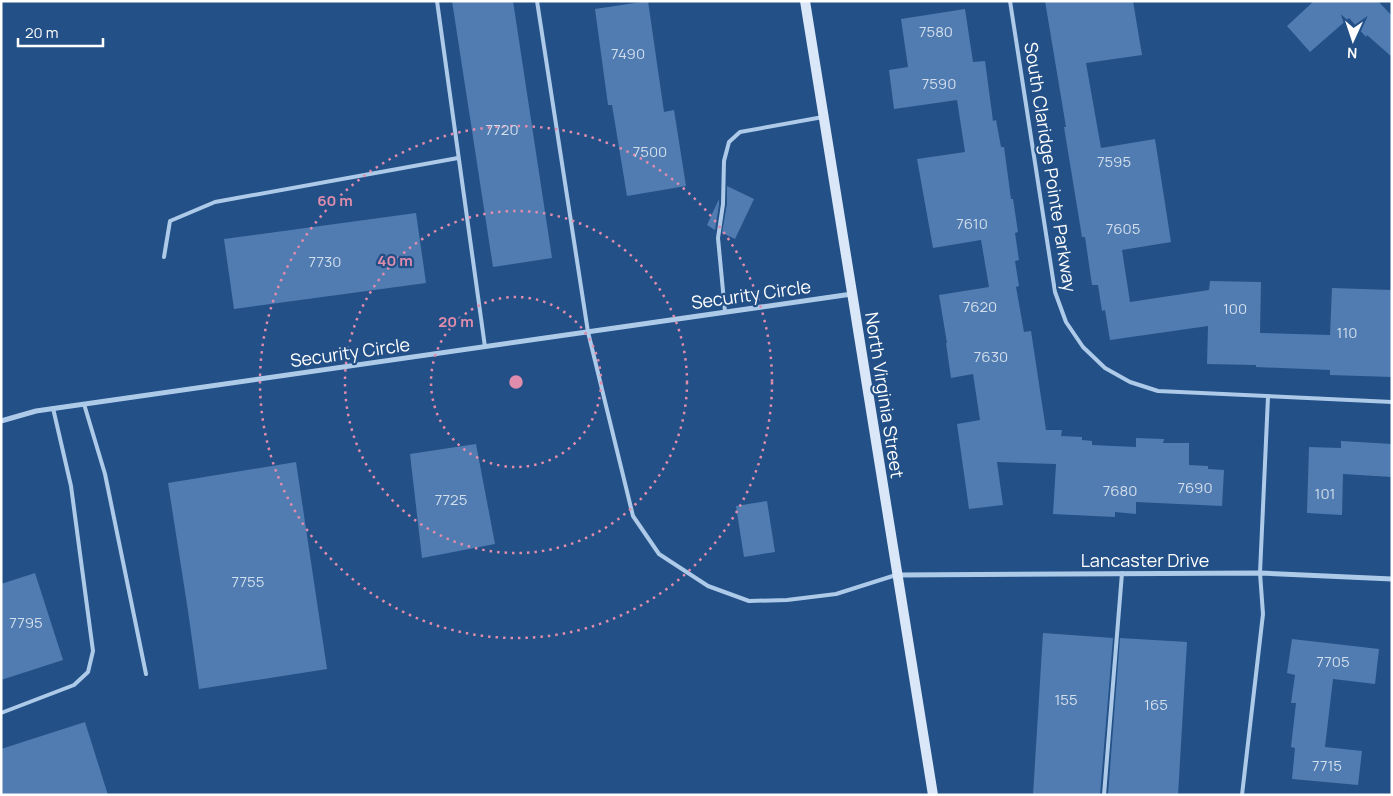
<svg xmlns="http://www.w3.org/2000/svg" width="1393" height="796" font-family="Manrope,sans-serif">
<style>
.building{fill:#507cb1}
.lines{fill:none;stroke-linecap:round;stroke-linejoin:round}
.service{stroke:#aecae9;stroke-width:4}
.minor{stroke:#aecae9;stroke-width:5}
.secondary{stroke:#d9e7f8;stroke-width:10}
.ring{fill:none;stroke:#e08cad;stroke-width:2.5;stroke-dasharray:2.5 5}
.labels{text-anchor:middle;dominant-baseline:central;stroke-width:4.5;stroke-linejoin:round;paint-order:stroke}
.number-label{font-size:15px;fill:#d3deec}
.street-label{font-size:18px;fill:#fff;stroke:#235087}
.centre{fill:#e08cad;stroke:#235087;stroke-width:2.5}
.ring-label{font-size:15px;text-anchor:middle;font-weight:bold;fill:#e08cad;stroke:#235087;stroke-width:4.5;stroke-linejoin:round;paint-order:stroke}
</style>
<rect width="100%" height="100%" fill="#235087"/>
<!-- building -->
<g class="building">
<path d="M 452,1 L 513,1 L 552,258 L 493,267 Z"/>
<path d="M 648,1 L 664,112 L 674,110 L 686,186 L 627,196 L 612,105 L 608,105 L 595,9 Z"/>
<path d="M 1045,1 L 1133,1 L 1142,55 L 1086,63 L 1101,148 L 1155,139 L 1171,242 L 1122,250 L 1130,302 L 1209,290 L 1210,281 L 1261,282 L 1260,333 L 1330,335 L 1332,288 L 1392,290 L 1392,377 L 1330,375 L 1330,370 L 1256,367 L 1256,365 L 1207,364 L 1208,326 L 1110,340 L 1105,310 L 1102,311 L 1098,285 L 1092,285 L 1085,237 L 1082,237 L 1064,127 L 1066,127 Z"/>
<path d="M 1314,1 L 1378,1 L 1392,16 L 1392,57 L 1367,35 L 1366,37 L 1349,18 L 1310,52 L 1287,26 Z"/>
<path d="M 965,9 L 973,62 L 985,61 L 993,121 L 996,120 L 1001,147 L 1004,147 L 1011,199 L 1013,199 L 1018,232 L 1015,233 L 1019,260 L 1015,261 L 1019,286 L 1016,287 L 1024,332 L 1031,331 L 1046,430 L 1062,430 L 1061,436 L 1082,437 L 1082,440 L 1092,441 L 1092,445 L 1136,447 L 1136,438 L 1164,439 L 1163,443 L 1189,443 L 1189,465 L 1208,466 L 1208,469 L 1224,470 L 1222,506 L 1136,502 L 1136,514 L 1115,512 L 1115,517 L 1053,514 L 1056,464 L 997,462 L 1003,505 L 969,509 L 957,424 L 980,420 L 973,374 L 951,378 L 946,343 L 947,343 L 939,295 L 989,287 L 981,240 L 933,248 L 917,159 L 965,152 L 957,100 L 894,109 L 889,70 L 908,67 L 901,19 Z"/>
<path d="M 727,186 L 754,199 L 735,239 L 722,233 L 727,204 Z"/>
<path d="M 719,199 L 719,204 L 715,230 L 707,225 Z"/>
<path d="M 416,213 L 426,283 L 234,309 L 224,239 Z"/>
<path d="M 1341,441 L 1392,444 L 1392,477 L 1343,474 L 1342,515 L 1307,513 L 1309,447 L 1341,448 Z"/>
<path d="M 476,444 L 495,544 L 422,558 L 410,454 Z"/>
<path d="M 296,462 L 327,669 L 199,689 L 188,611 L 168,483 Z"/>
<path d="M 767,501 L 775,552 L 744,557 L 736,506 Z"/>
<path d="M 35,573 L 63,660 L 1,680 L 1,584 Z"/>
<path d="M 1043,633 L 1113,638 L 1100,795 L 1033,795 Z"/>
<path d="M 1120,638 L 1187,642 L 1178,795 L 1108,795 Z"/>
<path d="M 1292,639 L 1379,649 L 1375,684 L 1333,679 L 1325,747 L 1362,751 L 1358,785 L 1292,779 L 1295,748 L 1291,747 L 1296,703 L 1291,703 L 1295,675 L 1287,673 Z"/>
<path d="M 85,722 L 108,795 L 1,795 L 1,749 Z"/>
</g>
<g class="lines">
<!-- service -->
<g class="service">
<path d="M 437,1 L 485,347"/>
<path d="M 537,1 L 588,332 L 633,516 L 659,554 L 708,586 L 749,601 L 787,600 L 836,594 L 896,575"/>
<path d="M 1010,1 L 1055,292 L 1066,322 L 1083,347 L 1105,368 L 1130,382 L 1158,391 L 1392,402"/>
<path d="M 164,257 L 170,221 L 215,202 L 458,158"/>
<path d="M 725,312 L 718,238 L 723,204 L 724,161 L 729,142 L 740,132 L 823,117"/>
<path d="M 84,404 L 105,474 L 146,674"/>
<path d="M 1,713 L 74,685 L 88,672 L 93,651 L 71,486 L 53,408"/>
<path d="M 1104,795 L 1122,573"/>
<path d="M 1242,795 L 1263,614 L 1260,573 L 1268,397"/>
</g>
<!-- minor -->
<g class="minor">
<path d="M 1,421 L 36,411 L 852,294"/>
<path d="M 898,575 L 1260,573 L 1392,579"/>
</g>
<!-- secondary -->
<path class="secondary" d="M 805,1 L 933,795"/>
</g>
<!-- distance rings -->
<g class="ring">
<circle cx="516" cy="382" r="85"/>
<circle cx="516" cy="382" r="171"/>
<circle cx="516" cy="382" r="256"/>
</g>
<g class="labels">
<!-- number labels -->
<g class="number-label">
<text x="936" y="31">7580</text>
<text x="628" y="53">7490</text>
<text x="939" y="83">7590</text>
<text x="502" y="129">7720</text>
<text x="650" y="151">7500</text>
<text x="1114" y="161">7595</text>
<text x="972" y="223">7610</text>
<text x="1123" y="228">7605</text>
<text x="325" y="261">7730</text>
<text x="980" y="306">7620</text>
<text x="1235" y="308">100</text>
<text x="1347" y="332">110</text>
<text x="991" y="356">7630</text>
<text x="1195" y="487">7690</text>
<text x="1120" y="490">7680</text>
<text x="1325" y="493">101</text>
<text x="451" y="499">7725</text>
<text x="248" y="581">7755</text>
<text x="26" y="622">7795</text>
<text x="1333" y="661">7705</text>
<text x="1066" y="699">155</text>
<text x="1156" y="704">165</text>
<text x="1327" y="765">7715</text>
</g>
<!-- street labels -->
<g class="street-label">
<text transform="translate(1051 167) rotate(81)">South Claridge Pointe Parkway</text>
<text transform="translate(751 294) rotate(-8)">Security Circle</text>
<text transform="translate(350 352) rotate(-8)">Security Circle</text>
<text transform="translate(885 395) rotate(81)">North Virginia Street</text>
<text x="1145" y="560">Lancaster Drive</text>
</g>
</g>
<circle cx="516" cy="382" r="8" class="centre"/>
<g class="ring-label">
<text x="335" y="206">60 m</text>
<text x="395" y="266">40 m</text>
<text x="456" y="327">20 m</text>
</g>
<!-- border -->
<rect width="1393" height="796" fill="none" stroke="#ffffff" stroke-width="5"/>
<!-- north arrow -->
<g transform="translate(1353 40) rotate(183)" stroke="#235087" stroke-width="4" paint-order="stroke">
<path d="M0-4L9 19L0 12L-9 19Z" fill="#ffffff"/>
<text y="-8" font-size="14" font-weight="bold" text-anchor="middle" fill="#ffffff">N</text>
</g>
<!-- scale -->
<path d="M18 38v8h85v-8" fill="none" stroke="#ffffff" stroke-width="2.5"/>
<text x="25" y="38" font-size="15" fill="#ffffff" stroke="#235087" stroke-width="4" paint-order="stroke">20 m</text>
</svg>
